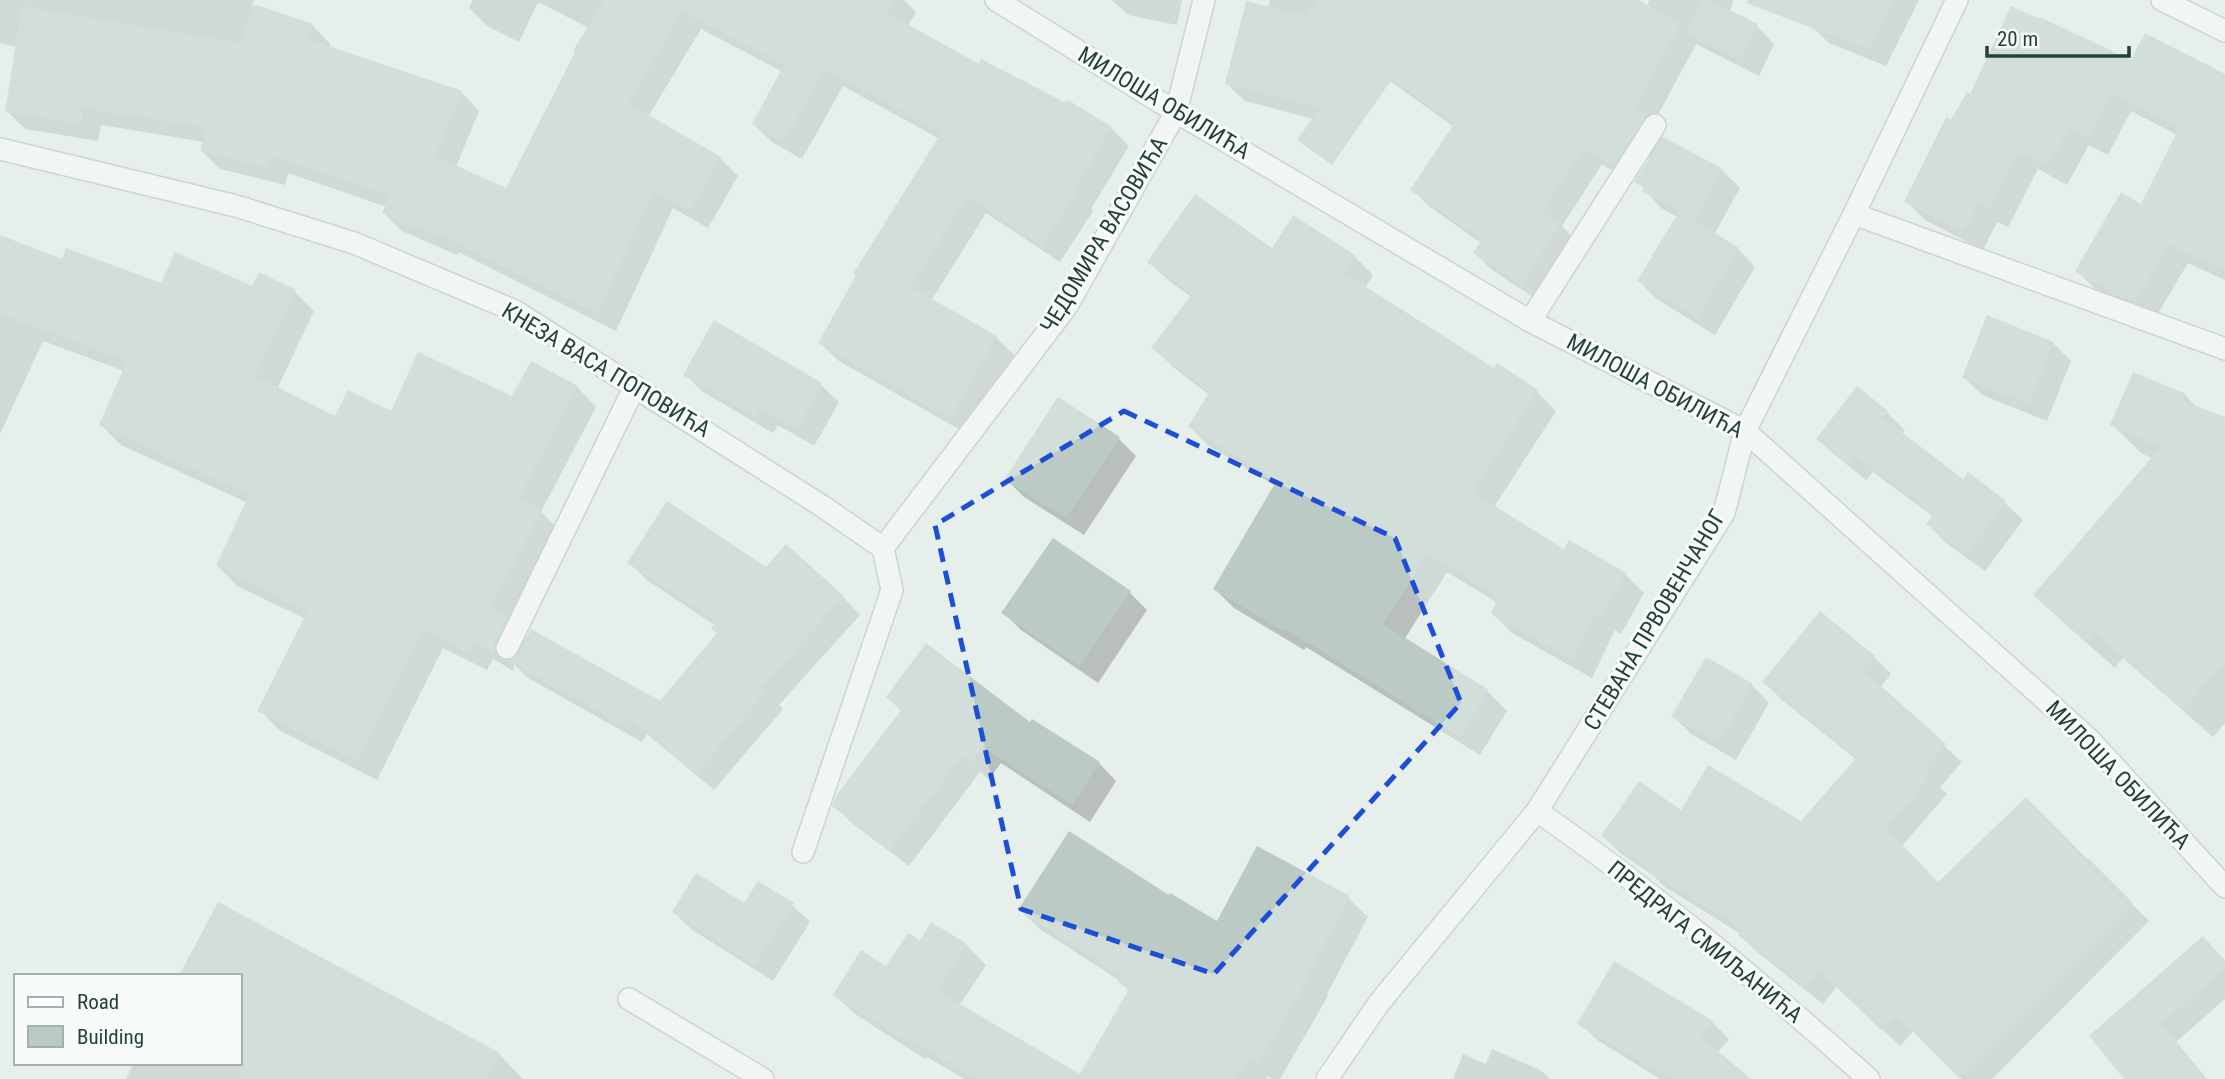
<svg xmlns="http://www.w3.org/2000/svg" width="2225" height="1079" font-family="'Roboto Condensed',sans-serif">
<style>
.shadow{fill:#0003}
.building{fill:#bbcac4}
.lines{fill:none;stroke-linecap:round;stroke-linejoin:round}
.lane-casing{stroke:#a8b8b2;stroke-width:24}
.street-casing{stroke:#a8b8b2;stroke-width:24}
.secondary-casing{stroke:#a4bbb3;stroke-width:24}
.lane{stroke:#fff;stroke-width:21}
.street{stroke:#fff;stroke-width:21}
.secondary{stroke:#fff;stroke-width:21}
.marked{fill:none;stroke:#1d4ed8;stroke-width:5;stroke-dasharray:14 9;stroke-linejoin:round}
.labels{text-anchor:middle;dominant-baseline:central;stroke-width:6;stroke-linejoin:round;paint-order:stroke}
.street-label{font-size:23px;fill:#24423a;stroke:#f7fbf9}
</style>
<rect width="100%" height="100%" fill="#e6efeb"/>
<!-- shadow -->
<g class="shadow">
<path d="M 0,0 L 254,0 L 252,6 L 312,25 L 330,44 L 329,48 L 461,92 L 479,111 L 456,167 L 507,190 L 589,28 L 538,2 L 519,42 L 487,26 L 469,8 L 473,0 L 904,0 L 916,12 L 908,26 L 980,67 L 1111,128 L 1129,146 L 1091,209 L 1093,211 L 1060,262 L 986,213 L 931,301 L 996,337 L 1014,355 L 969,435 L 839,361 L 820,343 L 940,139 L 843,86 L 802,159 L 772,142 L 754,124 L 783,72 L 701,29 L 648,117 L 720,158 L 738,176 L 708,228 L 673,208 L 616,331 L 459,252 L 457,255 L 402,231 L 384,213 L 387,207 L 288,173 L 285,185 L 220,169 L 202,151 L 204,142 L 101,125 L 98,141 L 25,129 L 7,111 L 17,47 L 0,43 Z"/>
<path d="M 1112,0 L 1182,0 L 1177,25 L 1128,15 Z"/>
<path d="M 1270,0 L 1367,0 L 1336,125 L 1245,101 L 1227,84 L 1268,8 Z"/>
<path d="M 1411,0 L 1634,0 L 1647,7 L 1649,0 L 1734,0 L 1729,12 L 1757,26 L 1774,44 L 1759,76 L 1696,44 L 1653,124 L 1663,134 L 1661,137 L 1722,170 L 1740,188 L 1714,235 L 1738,249 L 1755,267 L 1715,335 L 1657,299 L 1639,281 L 1678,217 L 1661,208 L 1637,181 L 1651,158 L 1649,156 L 1631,183 L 1602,164 L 1562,226 L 1577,242 L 1539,301 L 1492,270 L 1475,253 L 1481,243 L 1430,207 L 1412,189 L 1454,127 L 1387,79 Z"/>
<path d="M 1822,0 L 1919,0 L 1886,66 L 1829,43 L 1812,27 Z"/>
<path d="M 2132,62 L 2225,76 L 2225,280 L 2188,263 L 2154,320 L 2137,314 L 2096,290 L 2077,271 L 2142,206 L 2177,135 L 2131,111 L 2108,155 L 2089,145 L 2067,185 L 2038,169 L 2008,227 L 1997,222 L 1983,250 L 1925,220 L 1906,201 L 1952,122 L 1971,96 Z"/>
<path d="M 0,237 L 63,262 L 162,286 L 295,292 L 314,311 L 277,389 L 336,419 L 392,414 L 513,398 L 577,387 L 596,407 L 541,512 L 560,531 L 512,622 L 528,638 L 660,703 L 719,633 L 716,626 L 647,580 L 629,562 L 766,570 L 843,597 L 860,615 L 779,705 L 783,709 L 714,790 L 647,734 L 642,742 L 528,678 L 514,664 L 514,671 L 493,659 L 487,670 L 443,648 L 377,780 L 279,730 L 260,710 L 306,619 L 237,586 L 218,566 L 248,503 L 121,445 L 101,425 L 124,371 L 43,341 L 0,434 Z"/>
<path d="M 1273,250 L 1354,256 L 1373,275 L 1365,288 L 1495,370 L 1537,392 L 1556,411 L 1494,507 L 1565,551 L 1625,574 L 1644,593 L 1621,634 L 1615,630 L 1592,678 L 1512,633 L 1493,613 L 1498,603 L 1447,572 L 1404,640 L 1488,692 L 1507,711 L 1480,755 L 1306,647 L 1304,650 L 1234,608 L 1215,589 L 1276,486 L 1209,446 L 1190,427 L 1209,395 L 1173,367 L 1154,348 L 1191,297 L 1169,281 L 1149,262 Z"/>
<path d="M 715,323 L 821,385 L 839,402 L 814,446 L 778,425 L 773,433 L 703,392 L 685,374 Z"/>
<path d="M 2053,343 L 2071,361 L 2047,421 L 1982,395 L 1964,377 Z"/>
<path d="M 1857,389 L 1887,413 L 1905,430 L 1901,434 L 1963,481 L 1968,475 L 2005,503 L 2023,520 L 1985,571 L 1945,542 L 1928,524 L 1934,517 L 1873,472 L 1866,480 L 1836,456 L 1818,439 Z"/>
<path d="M 2185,395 L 2199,409 L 2225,419 L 2225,723 L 2213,737 L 2123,658 L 2115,668 L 2064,623 L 2035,594 L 2153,459 L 2141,453 L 2113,425 Z"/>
<path d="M 1119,439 L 1136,456 L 1084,535 L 1024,497 L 1006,479 Z"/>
<path d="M 1130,593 L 1147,610 L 1098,683 L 1021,630 L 1004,613 Z"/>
<path d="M 1874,657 L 1891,674 L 1880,688 L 1962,762 L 1940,787 L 1947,794 L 1902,846 L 1939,884 L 2088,861 L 2149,921 L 1992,1079 L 1962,1079 L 1914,1030 L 1900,1046 L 1837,986 L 1823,1004 L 1757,952 L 1740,935 L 1741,934 L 1665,887 L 1654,876 L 1620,853 L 1603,836 L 1682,813 L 1801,823 L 1857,760 L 1782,700 L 1765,682 Z"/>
<path d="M 1752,685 L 1769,703 L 1736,760 L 1691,734 L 1673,716 Z"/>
<path d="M 888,697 L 1031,724 L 1099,763 L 1116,781 L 1090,822 L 1001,763 L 989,779 L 980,772 L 909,866 L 852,823 L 834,806 L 902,712 Z"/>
<path d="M 1169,897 L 1218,923 L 1348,898 L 1368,917 L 1327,994 L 1328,996 L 1280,1079 L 1272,1079 L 1268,1076 L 1266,1079 L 965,1079 L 927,1057 L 925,1059 L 855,1014 L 835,995 L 887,968 L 921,942 L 966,945 L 986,965 L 959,1006 L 1080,1077 L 1130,992 L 1120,981 L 1040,929 L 1020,910 Z"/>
<path d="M 219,905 L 499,1054 L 523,1079 L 126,1079 L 134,1063 L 240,1063 L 240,976 Z"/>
<path d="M 745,905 L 792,905 L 810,922 L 773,981 L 691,929 L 674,912 Z"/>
<path d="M 2203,938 L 2225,961 L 2225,999 L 2176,1042 L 2207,1079 L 2126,1079 Z"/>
<path d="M 1615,963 L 1712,1022 L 1729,1039 L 1717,1053 L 1748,1079 L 1660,1079 L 1597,1040 L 1580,1023 Z"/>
<path d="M 1492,1049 L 1540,1070 L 1550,1079 L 1453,1079 L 1463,1054 L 1486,1064 Z"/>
</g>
<!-- building -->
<g class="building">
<path d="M 604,0 L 894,0 L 887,13 L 979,64 L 981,59 L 1066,103 L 1068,100 L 1112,127 L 1074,190 L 1076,192 L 1041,245 L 967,196 L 911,287 L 997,336 L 950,418 L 818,343 L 856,276 L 853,274 L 941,133 L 825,69 L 783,142 L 752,124 L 784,65 L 682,12 L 628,103 L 721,157 L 690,211 L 654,191 L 597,314 L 440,235 L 439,238 L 382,213 L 389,196 L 270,156 L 267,168 L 200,151 L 206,128 L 83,108 L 80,124 L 5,112 L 22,6 L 241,43 L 254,4 L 313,24 L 308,39 L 462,91 L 435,156 L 506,188 L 575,52 L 573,51 Z"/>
<path d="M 1317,0 L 1638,0 L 1681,23 L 1635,107 L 1647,115 L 1613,167 L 1584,148 L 1542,211 L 1561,223 L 1521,285 L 1473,253 L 1482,239 L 1410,190 L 1454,124 L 1392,79 L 1332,165 L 1297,140 L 1320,108 L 1225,84 L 1246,1 L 1307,16 Z"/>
<path d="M 1702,0 L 1709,0 L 1758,24 L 1741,59 L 1686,32 Z"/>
<path d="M 1748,0 L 1894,0 L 1869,50 L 1747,3 Z"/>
<path d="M 2011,6 L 2039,19 L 2040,17 L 2131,60 L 2145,33 L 2225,74 L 2225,271 L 2169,245 L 2135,302 L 2116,295 L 2075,271 L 2121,192 L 2141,204 L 2179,128 L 2111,93 L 2088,137 L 2069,127 L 2047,167 L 2019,152 L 1989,210 L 1978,204 L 1964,232 L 1904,202 L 1946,117 L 1951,120 L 1967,92 L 1970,94 Z"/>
<path d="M 1663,137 L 1723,169 L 1696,219 L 1642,191 L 1644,188 L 1634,182 Z"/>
<path d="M 1195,194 L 1272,248 L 1293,215 L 1355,255 L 1344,273 L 1494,368 L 1497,363 L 1538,390 L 1472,492 L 1564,549 L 1569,540 L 1626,573 L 1601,616 L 1595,613 L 1572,660 L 1491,614 L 1498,597 L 1428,554 L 1383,624 L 1489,690 L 1460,737 L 1286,629 L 1285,632 L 1213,589 L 1277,480 L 1188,427 L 1209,392 L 1151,348 L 1192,294 L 1147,262 Z"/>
<path d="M 1679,211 L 1739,248 L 1697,318 L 1637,281 Z"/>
<path d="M 0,235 L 62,259 L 66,248 L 161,283 L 175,252 L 252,286 L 259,272 L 296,290 L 255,376 L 335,416 L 348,390 L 391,411 L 418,352 L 512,396 L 531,361 L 578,386 L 519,498 L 542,510 L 491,606 L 508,616 L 495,643 L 495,654 L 473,641 L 467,652 L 423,629 L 358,761 L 257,711 L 308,611 L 216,566 L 249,495 L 99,425 L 127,361 L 0,314 Z"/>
<path d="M 1987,315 L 2054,342 L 2029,404 L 1962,378 Z"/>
<path d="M 714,320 L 822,383 L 796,430 L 760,409 L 755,417 L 683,375 Z"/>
<path d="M 2133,372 L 2186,394 L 2183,401 L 2225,417 L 2225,662 L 2183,710 L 2094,631 L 2085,641 L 2033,595 L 2161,447 L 2110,425 Z"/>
<path d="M 1857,386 L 1888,411 L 1883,418 L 1963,479 L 1968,472 L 2006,501 L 1966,555 L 1926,524 L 1934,514 L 1854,455 L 1847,464 L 1816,439 Z"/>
<path d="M 1058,397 L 1120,437 L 1066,518 L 1004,480 Z"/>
<path d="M 667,501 L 766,567 L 786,544 L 844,596 L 762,687 L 767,690 L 696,774 L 629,718 L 624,726 L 509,661 L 518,654 L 531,629 L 660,701 L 717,633 L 711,628 L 717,622 L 627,563 Z"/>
<path d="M 1053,538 L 1131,591 L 1079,666 L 1001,613 Z"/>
<path d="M 1820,611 L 1875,656 L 1863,670 L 1946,744 L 1924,769 L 1931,775 L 1886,828 L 1938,882 L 2026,797 L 2087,859 L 2088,858 L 2133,903 L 1959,1078 L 1896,1014 L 1881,1030 L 1819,970 L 1805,988 L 1738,935 L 1743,929 L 1645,870 L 1647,868 L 1601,836 L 1639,781 L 1681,810 L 1708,765 L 1801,821 L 1856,758 L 1762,682 Z"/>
<path d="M 926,643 L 1030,722 L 1032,719 L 1100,762 L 1072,805 L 983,747 L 971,763 L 962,756 L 890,850 L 832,806 L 836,796 L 901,710 L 886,697 Z"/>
<path d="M 1706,657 L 1753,684 L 1718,743 L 1671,717 Z"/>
<path d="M 1069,831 L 1169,895 L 1170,893 L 1217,921 L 1257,846 L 1350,896 L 1308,974 L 1310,975 L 1258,1064 L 1248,1058 L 1235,1079 L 976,1079 L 907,1038 L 905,1041 L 833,995 L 861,950 L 886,966 L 908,933 L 920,940 L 931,922 L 967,944 L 937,991 L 1080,1074 L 1129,989 L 1118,982 L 1121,976 L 1018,910 Z"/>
<path d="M 696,873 L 744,903 L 758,881 L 794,903 L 754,965 L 672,912 Z"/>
<path d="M 218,902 L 500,1053 L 486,1079 L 240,1079 L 240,976 L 179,976 Z"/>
<path d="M 2203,936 L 2225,961 L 2225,968 L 2161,1024 L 2205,1079 L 2124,1079 L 2089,1036 Z"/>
<path d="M 1614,961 L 1713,1021 L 1700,1036 L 1751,1079 L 1671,1079 L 1577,1024 Z"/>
</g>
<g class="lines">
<!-- lane casing -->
<g class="lane-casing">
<g id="lane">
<path d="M 507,648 L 635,386"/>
<path d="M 629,999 L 763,1079"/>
</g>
</g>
<!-- street casing -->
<g class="street-casing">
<g id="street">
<path d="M 996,0 L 1176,112 L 1530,321 L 1745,431 L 2089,739 L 2225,887"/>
<path d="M 2162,0 L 2225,31"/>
<path d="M 0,149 L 236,206 L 354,243 L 515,311 L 822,506 L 883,548 L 892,590 L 803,852"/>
<path d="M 1854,214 L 2225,349"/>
<path d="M 1530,321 L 1655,125"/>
<path d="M 883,548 L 1067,306 L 1176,112 L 1204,0"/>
<path d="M 1537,811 C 1654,892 1763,985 1869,1079"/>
</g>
</g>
<!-- secondary casing -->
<g class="secondary-casing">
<path id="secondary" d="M 1327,1079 L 1379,1003 L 1537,811 L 1724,513 L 1745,431 L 1854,214 L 1957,0"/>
</g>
<!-- lane -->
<use href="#lane" class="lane"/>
<!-- street -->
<use href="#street" class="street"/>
<!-- secondary -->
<use href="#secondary" class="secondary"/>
</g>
<!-- marked area -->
<path d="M0 0H2225V1079H0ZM 1124,411 L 1395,538 L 1461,703 L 1214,974 L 1021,909 L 935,525 Z" fill="#e6efeb" fill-opacity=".55" fill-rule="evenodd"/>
<path class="marked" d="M 1124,411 L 1395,538 L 1461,703 L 1214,974 L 1021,909 L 935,525 Z"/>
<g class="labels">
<!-- street labels -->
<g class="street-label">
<text transform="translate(1164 103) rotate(31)">МИЛОША ОБИЛИЋА</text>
<text transform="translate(1104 235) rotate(-59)">ЧЕДОМИРА ВАСОВИЋА</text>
<text transform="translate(606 370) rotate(31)">КНЕЗА ВАСА ПОПОВИЋА</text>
<text transform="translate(1655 386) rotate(28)">МИЛОША ОБИЛИЋА</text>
<text transform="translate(1655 620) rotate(-59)">СТЕВАНА ПРВОВЕНЧАНОГ</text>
<text transform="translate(2118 775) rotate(46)">МИЛОША ОБИЛИЋА</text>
<text transform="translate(1705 942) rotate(39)">ПРЕДРАГА СМИЉАНИЋА</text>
</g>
</g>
<!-- legend -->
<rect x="14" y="974" width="228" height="91" fill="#f7fbf9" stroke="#a3b1ad" stroke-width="2"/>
<rect x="28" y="997" width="35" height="10" fill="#ffffff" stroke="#a3b1ad" stroke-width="2"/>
<text x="77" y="1009" font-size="21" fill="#24423a">Road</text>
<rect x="28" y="1026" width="35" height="21" fill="#bbcac4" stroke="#a3b1ad" stroke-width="2"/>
<text x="77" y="1044" font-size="21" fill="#24423a">Building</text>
<!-- scale -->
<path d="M1987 46v10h142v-10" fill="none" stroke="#24423a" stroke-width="3.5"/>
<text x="1997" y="46" font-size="21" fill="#24423a" stroke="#f7fbf9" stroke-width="5" paint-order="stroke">20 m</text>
</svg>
